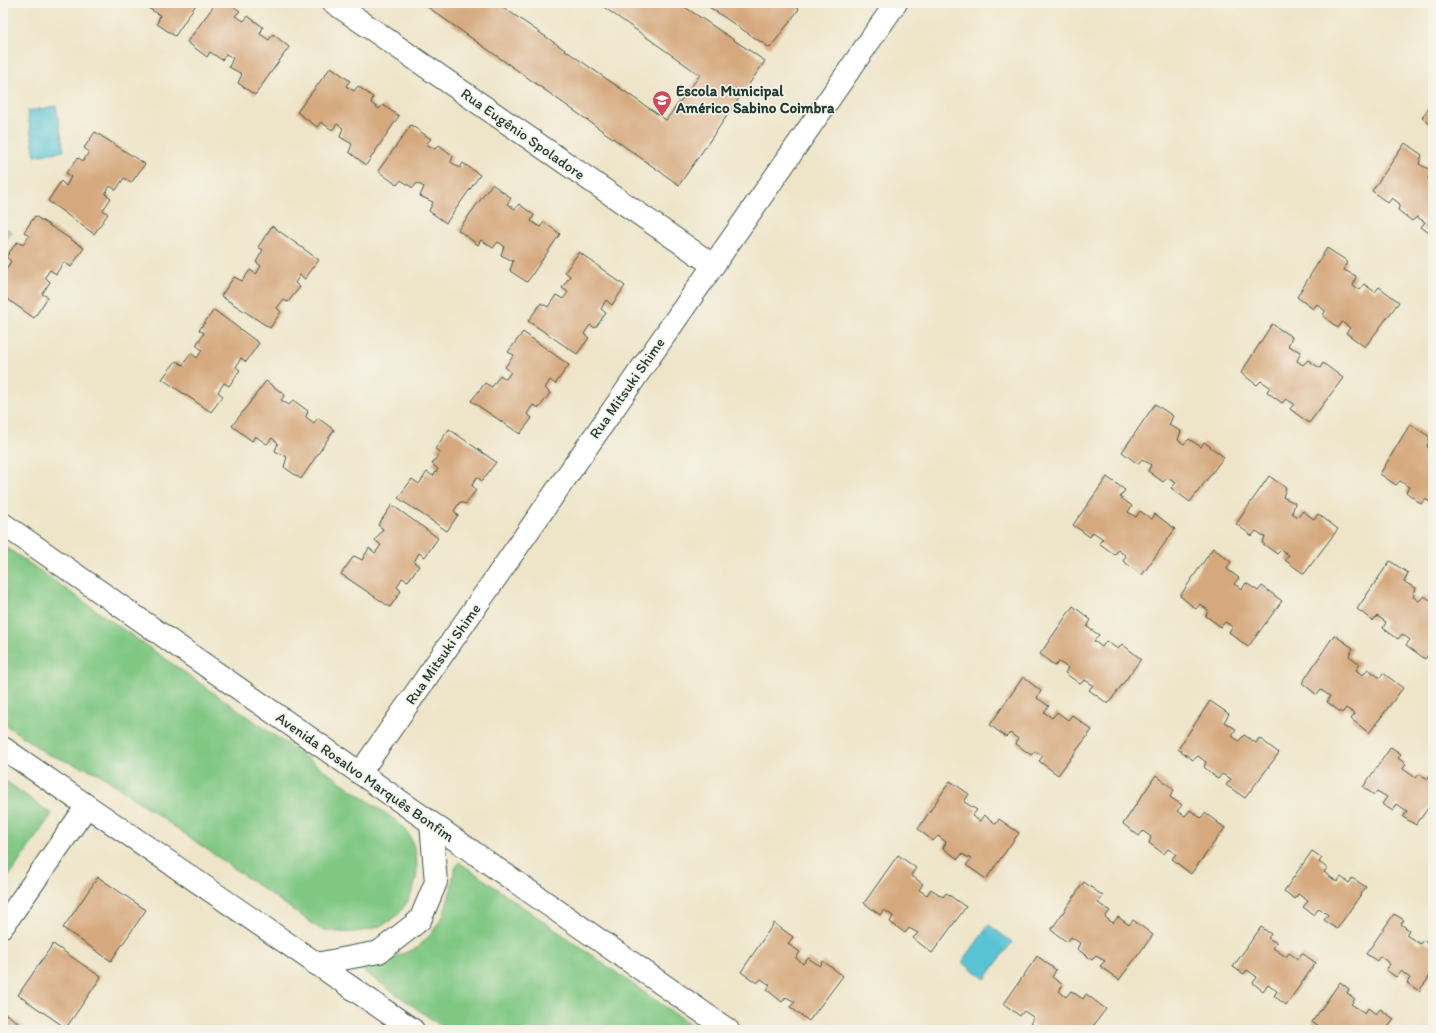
<svg xmlns="http://www.w3.org/2000/svg" width="1436" height="1033" font-family="Itim,sans-serif">
<style>
.green{fill:#7fc783;stroke:#4f825c}
.water{fill:#58c3d3;stroke:#3c8084}
.building{fill:#d5a87d}
.lines{fill:none;stroke-linecap:round;stroke-linejoin:round}
.minor-casing{stroke:#3e564a;stroke-width:24}
.minor{stroke:#fff;stroke-width:22}
.labels{text-anchor:middle;dominant-baseline:central;stroke-width:3.5;stroke-linejoin:round;paint-order:stroke}
.poi-label{font-size:15px;font-weight:bold;fill:#1f3d34;stroke:#f7f3e8;text-anchor:start}
.street-label{font-size:15px;fill:#1f3d34;stroke:#f7f3e8}
</style>
<rect width="100%" height="100%" fill="#f7f3e8"/>
<filter id="ink" filterUnits="userSpaceOnUse"><feTurbulence type="fractalNoise" baseFrequency=".025" numOctaves="2"/><feDisplacementMap in="SourceGraphic" scale="8" xChannelSelector="R" yChannelSelector="G"/><feConvolveMatrix kernelMatrix="1 2 1 2 8 2 1 2 1" color-interpolation-filters="sRGB"/></filter>
<filter id="wash" filterUnits="userSpaceOnUse"><feTurbulence type="fractalNoise" baseFrequency=".012" numOctaves="4" result="noise"/><feDisplacementMap in="SourceGraphic" scale="16" xChannelSelector="R" yChannelSelector="G"/><feGaussianBlur stdDeviation="0.9" result="paint"/><feColorMatrix in="noise" values="0 0 0 0 0 0 0 0 0 0 0 0 0 0 0 0 0 1.4 0 .05"/><feComposite in="paint" operator="in"/></filter>
<g filter="url(#wash)">
<rect width="100%" height="100%" fill="#eee5c9"/>
<!-- green -->
<g class="green">
<path d="M 3,226 L 12,232 L 3,244 Z"/>
<path d="M 3,545 L 398,822 C 402,826 407,831 410,837 C 427,870 412,916 375,928 C 357,934 338,933 320,929 L 98,773 L 47,754 L 3,723 Z"/>
<path d="M 3,779 L 52,814 L 3,885 Z"/>
<path d="M 459,862 L 698,1030 L 447,1030 L 359,968 L 377,964 L 417,948 L 432,933 L 444,914 L 451,889 L 454,871 Z"/>
</g>
<!-- water -->
<g class="water">
<path d="M 56,106 L 64,151 L 35,156 L 27,111 Z"/>
<path d="M 989,925 L 1012,942 L 985,979 L 962,962 Z"/>
</g>
<g id="blocks">
<!-- building -->
<g class="building">
<path d="M 150,3 L 197,3 L 175,36 L 157,24 L 160,15 L 148,8 Z"/>
<path d="M 216,3 L 229,3 L 240,11 L 235,16 L 244,21 L 248,16 L 263,27 L 260,34 L 269,40 L 273,34 L 289,47 L 255,95 L 238,83 L 242,74 L 229,67 L 233,58 L 226,54 L 222,60 L 210,52 L 207,57 L 187,42 Z"/>
<path d="M 422,3 L 497,3 L 666,120 L 700,75 L 598,3 L 679,3 L 765,61 L 679,185 Z"/>
<path d="M 703,3 L 790,3 L 799,9 L 770,48 Z"/>
<path d="M 331,67 L 350,81 L 346,86 L 354,91 L 358,86 L 373,97 L 371,103 L 379,109 L 383,105 L 399,116 L 366,165 L 349,152 L 352,144 L 340,137 L 343,128 L 337,124 L 332,130 L 321,122 L 317,127 L 297,112 Z"/>
<path d="M 1433,101 L 1433,127 L 1422,118 Z"/>
<path d="M 411,125 L 431,139 L 426,144 L 435,149 L 439,145 L 453,156 L 451,162 L 460,168 L 463,163 L 480,175 L 446,223 L 429,211 L 433,202 L 420,196 L 424,187 L 417,183 L 413,188 L 401,180 L 397,185 L 378,171 Z"/>
<path d="M 95,132 L 145,164 L 131,183 L 124,178 L 116,190 L 110,186 L 105,194 L 111,198 L 103,210 L 108,214 L 94,234 L 48,201 L 61,181 L 66,186 L 71,177 L 66,173 L 78,158 L 83,161 L 89,152 L 84,148 Z"/>
<path d="M 1405,143 L 1422,155 L 1419,164 L 1431,170 L 1428,179 L 1433,183 L 1433,236 L 1421,227 L 1425,222 L 1417,217 L 1412,221 L 1398,210 L 1400,204 L 1392,198 L 1388,203 L 1372,191 Z"/>
<path d="M 492,184 L 511,198 L 507,204 L 515,209 L 519,204 L 534,215 L 531,221 L 540,227 L 544,222 L 560,234 L 527,282 L 510,271 L 513,261 L 501,255 L 504,246 L 498,242 L 493,248 L 481,240 L 478,245 L 458,230 Z"/>
<path d="M 35,216 L 84,248 L 71,267 L 64,262 L 56,274 L 50,270 L 45,277 L 50,282 L 42,294 L 48,297 L 34,318 L 3,296 L 3,267 L 6,270 L 11,261 L 6,257 L 17,242 L 23,245 L 29,236 L 24,232 Z"/>
<path d="M 272,226 L 319,260 L 305,279 L 300,275 L 295,283 L 300,287 L 288,302 L 283,300 L 277,308 L 281,312 L 270,328 L 221,296 L 234,277 L 242,281 L 250,270 L 256,274 L 261,266 L 256,262 L 263,250 L 258,247 Z"/>
<path d="M 1327,248 L 1347,261 L 1344,270 L 1356,276 L 1353,286 L 1359,290 L 1364,284 L 1375,292 L 1379,287 L 1399,302 L 1365,347 L 1346,333 L 1350,328 L 1342,322 L 1338,328 L 1323,316 L 1325,311 L 1317,304 L 1313,309 L 1297,297 Z"/>
<path d="M 579,252 L 625,286 L 612,305 L 606,300 L 601,309 L 606,313 L 595,328 L 590,325 L 584,334 L 589,338 L 577,354 L 528,321 L 541,303 L 548,307 L 556,295 L 563,299 L 568,292 L 562,288 L 570,276 L 565,272 Z"/>
<path d="M 214,310 L 259,343 L 246,362 L 241,358 L 236,367 L 240,370 L 229,386 L 224,383 L 218,392 L 223,396 L 211,412 L 162,379 L 176,361 L 183,365 L 191,353 L 197,358 L 202,350 L 196,345 L 204,333 L 199,330 Z"/>
<path d="M 1272,324 L 1292,337 L 1288,346 L 1301,352 L 1297,361 L 1303,365 L 1308,360 L 1320,368 L 1323,363 L 1343,378 L 1309,423 L 1290,409 L 1294,404 L 1286,399 L 1282,403 L 1267,392 L 1270,387 L 1261,381 L 1257,385 L 1241,373 Z"/>
<path d="M 523,332 L 569,365 L 555,384 L 550,380 L 545,388 L 550,393 L 539,408 L 533,405 L 527,414 L 532,418 L 520,434 L 471,401 L 485,383 L 492,387 L 500,375 L 506,379 L 511,372 L 505,367 L 514,355 L 508,352 Z"/>
<path d="M 266,381 L 285,395 L 281,400 L 289,405 L 293,400 L 308,411 L 306,417 L 314,423 L 318,418 L 334,430 L 301,479 L 284,467 L 287,457 L 275,451 L 278,443 L 272,438 L 267,444 L 255,436 L 252,441 L 232,426 Z"/>
<path d="M 1155,404 L 1173,416 L 1169,425 L 1181,431 L 1178,440 L 1184,444 L 1189,439 L 1201,447 L 1204,442 L 1224,457 L 1190,502 L 1171,488 L 1176,483 L 1167,478 L 1163,482 L 1148,471 L 1151,465 L 1142,459 L 1138,464 L 1122,452 Z"/>
<path d="M 1410,424 L 1430,437 L 1427,447 L 1433,449 L 1433,504 L 1425,499 L 1421,504 L 1406,492 L 1409,487 L 1400,481 L 1396,485 L 1380,474 Z"/>
<path d="M 449,429 L 496,462 L 482,481 L 477,477 L 472,485 L 476,490 L 466,504 L 460,502 L 454,511 L 458,515 L 447,531 L 398,498 L 412,479 L 419,484 L 427,472 L 433,476 L 438,469 L 432,464 L 440,452 L 435,449 Z"/>
<path d="M 1269,476 L 1286,488 L 1283,497 L 1295,503 L 1292,513 L 1298,517 L 1303,511 L 1314,519 L 1318,514 L 1338,529 L 1304,574 L 1285,560 L 1289,555 L 1281,550 L 1277,554 L 1262,543 L 1265,537 L 1256,531 L 1252,536 L 1236,524 Z"/>
<path d="M 1107,477 L 1125,490 L 1120,497 L 1132,506 L 1128,512 L 1136,517 L 1140,511 L 1152,519 L 1155,514 L 1175,529 L 1142,575 L 1123,561 L 1126,556 L 1118,550 L 1115,555 L 1099,543 L 1103,539 L 1093,532 L 1090,537 L 1073,525 Z"/>
<path d="M 392,505 L 438,538 L 425,557 L 419,553 L 414,562 L 419,566 L 408,581 L 402,578 L 397,587 L 401,591 L 390,607 L 341,574 L 354,556 L 362,560 L 369,548 L 375,553 L 381,545 L 375,540 L 383,529 L 378,525 Z"/>
<path d="M 1213,548 L 1231,562 L 1227,569 L 1239,578 L 1234,584 L 1242,589 L 1246,583 L 1258,591 L 1262,586 L 1282,601 L 1248,647 L 1229,632 L 1233,627 L 1225,622 L 1221,627 L 1206,616 L 1208,610 L 1200,604 L 1196,609 L 1180,596 Z"/>
<path d="M 1390,561 L 1408,573 L 1404,582 L 1416,588 L 1413,597 L 1419,601 L 1424,596 L 1433,602 L 1433,648 L 1425,659 L 1406,645 L 1410,640 L 1402,634 L 1398,639 L 1383,628 L 1386,622 L 1377,616 L 1373,621 L 1357,609 Z"/>
<path d="M 1073,606 L 1091,620 L 1087,627 L 1099,635 L 1094,641 L 1102,647 L 1106,641 L 1118,649 L 1122,644 L 1141,659 L 1108,704 L 1089,690 L 1093,685 L 1085,680 L 1080,684 L 1065,673 L 1068,668 L 1059,662 L 1055,666 L 1040,654 Z"/>
<path d="M 1334,635 L 1353,648 L 1349,656 L 1360,664 L 1356,670 L 1363,675 L 1368,669 L 1380,678 L 1383,673 L 1403,688 L 1369,733 L 1351,719 L 1355,714 L 1346,708 L 1342,713 L 1327,702 L 1330,696 L 1321,690 L 1317,695 L 1302,683 Z"/>
<path d="M 1023,677 L 1041,691 L 1037,698 L 1049,706 L 1044,712 L 1052,718 L 1057,712 L 1068,720 L 1072,715 L 1092,730 L 1058,775 L 1039,761 L 1043,756 L 1035,751 L 1031,755 L 1016,744 L 1018,739 L 1010,733 L 1006,737 L 990,725 Z"/>
<path d="M 1210,701 L 1229,714 L 1224,722 L 1236,729 L 1232,736 L 1239,741 L 1244,735 L 1256,743 L 1259,738 L 1279,753 L 1245,798 L 1226,785 L 1231,779 L 1222,774 L 1218,779 L 1204,767 L 1206,762 L 1198,756 L 1193,760 L 1178,749 Z"/>
<path d="M 1391,747 L 1401,754 L 1398,758 L 1406,764 L 1403,769 L 1416,778 L 1419,774 L 1428,779 L 1432,774 L 1433,775 L 1433,801 L 1416,825 L 1403,817 L 1407,811 L 1397,804 L 1393,811 L 1382,804 L 1387,797 L 1377,791 L 1374,795 L 1363,787 Z"/>
<path d="M 1156,775 L 1174,790 L 1170,797 L 1182,805 L 1177,811 L 1185,816 L 1190,810 L 1201,818 L 1205,813 L 1225,828 L 1191,874 L 1172,859 L 1176,854 L 1168,849 L 1164,854 L 1149,843 L 1151,837 L 1143,831 L 1139,836 L 1123,824 Z"/>
<path d="M 950,781 L 969,794 L 964,802 L 977,810 L 972,816 L 980,821 L 984,815 L 996,824 L 999,819 L 1019,833 L 986,879 L 966,865 L 971,859 L 962,854 L 958,859 L 943,848 L 946,842 L 938,836 L 933,841 L 918,829 Z"/>
<path d="M 1312,851 L 1322,858 L 1319,862 L 1327,868 L 1324,872 L 1337,882 L 1341,877 L 1349,883 L 1352,878 L 1366,887 L 1337,929 L 1324,920 L 1328,915 L 1319,908 L 1314,915 L 1303,907 L 1308,901 L 1298,894 L 1295,899 L 1284,891 Z"/>
<path d="M 898,855 L 916,868 L 911,875 L 923,884 L 919,890 L 927,895 L 931,889 L 943,897 L 946,893 L 966,907 L 932,953 L 913,938 L 918,933 L 909,928 L 905,933 L 890,922 L 893,916 L 884,910 L 880,915 L 864,903 Z"/>
<path d="M 98,877 L 146,910 L 111,961 L 63,928 Z"/>
<path d="M 1084,882 L 1103,896 L 1098,903 L 1110,911 L 1105,917 L 1113,923 L 1118,917 L 1129,925 L 1133,920 L 1153,935 L 1119,980 L 1100,966 L 1105,961 L 1096,956 L 1092,960 L 1077,949 L 1080,943 L 1071,937 L 1067,942 L 1051,930 Z"/>
<path d="M 1394,914 L 1404,920 L 1401,924 L 1409,930 L 1406,935 L 1420,944 L 1423,940 L 1431,946 L 1433,943 L 1433,972 L 1419,991 L 1407,983 L 1410,978 L 1401,971 L 1396,977 L 1386,970 L 1390,964 L 1380,956 L 1377,961 L 1366,954 Z"/>
<path d="M 774,923 L 793,937 L 788,944 L 800,952 L 796,958 L 803,964 L 808,958 L 820,966 L 823,961 L 843,976 L 809,1021 L 790,1007 L 795,1002 L 786,997 L 782,1002 L 767,990 L 770,985 L 761,979 L 757,983 L 741,972 Z"/>
<path d="M 1261,927 L 1271,934 L 1268,938 L 1277,943 L 1273,948 L 1286,957 L 1289,953 L 1298,959 L 1302,953 L 1316,963 L 1286,1005 L 1274,996 L 1277,991 L 1268,984 L 1263,991 L 1253,983 L 1257,977 L 1247,970 L 1244,974 L 1233,967 Z"/>
<path d="M 53,944 L 101,977 L 66,1028 L 18,995 Z"/>
<path d="M 1037,956 L 1056,970 L 1052,977 L 1063,985 L 1059,991 L 1066,997 L 1071,991 L 1083,999 L 1086,994 L 1106,1009 L 1090,1030 L 1040,1030 L 1031,1023 L 1033,1017 L 1024,1011 L 1020,1016 L 1004,1004 Z"/>
<path d="M 1340,982 L 1349,989 L 1347,993 L 1355,999 L 1351,1004 L 1365,1013 L 1368,1008 L 1376,1014 L 1380,1009 L 1394,1019 L 1386,1030 L 1332,1030 L 1326,1025 L 1323,1030 L 1312,1022 Z"/>
<path d="M 6,1014 L 29,1030 L 3,1030 L 3,1017 Z"/>
</g>
</g>
</g>
<g filter="url(#ink)">
<use href="#blocks" fill-opacity="0" stroke="#3e564a" stroke-width="1"/>
<g class="lines">
<!-- minor casing -->
<g class="minor-casing">
<g id="minor">
<path d="M 334,3 L 713,265"/>
<path d="M 3,524 L 728,1030"/>
<path d="M 3,748 L 413,1030"/>
<path d="M 360,773 L 896,3"/>
<path d="M 3,926 L 87,806"/>
<path d="M 316,964 L 379,952 L 420,920 L 436,882 L 431,823"/>
</g>
</g>
<!-- minor -->
<use href="#minor" class="minor"/>
</g>
</g>
<!-- icons -->
<defs>
<g id="school-pin" transform="scale(1)"><path d="M0 17L-7.5 6A9.5 9.5 0 1 1 7.5 6Z" fill="#d1495b" stroke="#f7f3e8"/><path d="M0-5L7-2L0 1L-7-2ZM-4 1L0 2.5L4 1V4Q0 6-4 4Z" fill="#fff"/></g>
</defs>
<g fill-rule="evenodd">
<use href="#school-pin" x="662" y="100"/>
</g>
<g class="labels">
<!-- poi labels -->
<g class="poi-label">
<text x="676" y="91">Escola Municipal<tspan x="676" dy="17">Américo Sabino Coimbra</tspan></text>
</g>
<!-- street labels -->
<g class="street-label">
<text transform="translate(523 134) rotate(35)">Rua Eugênio Spoladore</text>
<text transform="translate(627 388) rotate(-55)">Rua Mitsuki Shime</text>
<text transform="translate(443 654) rotate(-55)">Rua Mitsuki Shime</text>
<text transform="translate(365 777) rotate(35)">Avenida Rosalvo Marquês Bonfim</text>
</g>
</g>
<!-- margin -->
<rect width="1436" height="1033" fill="none" stroke="#f7f3e8" stroke-width="16"/>
</svg>
